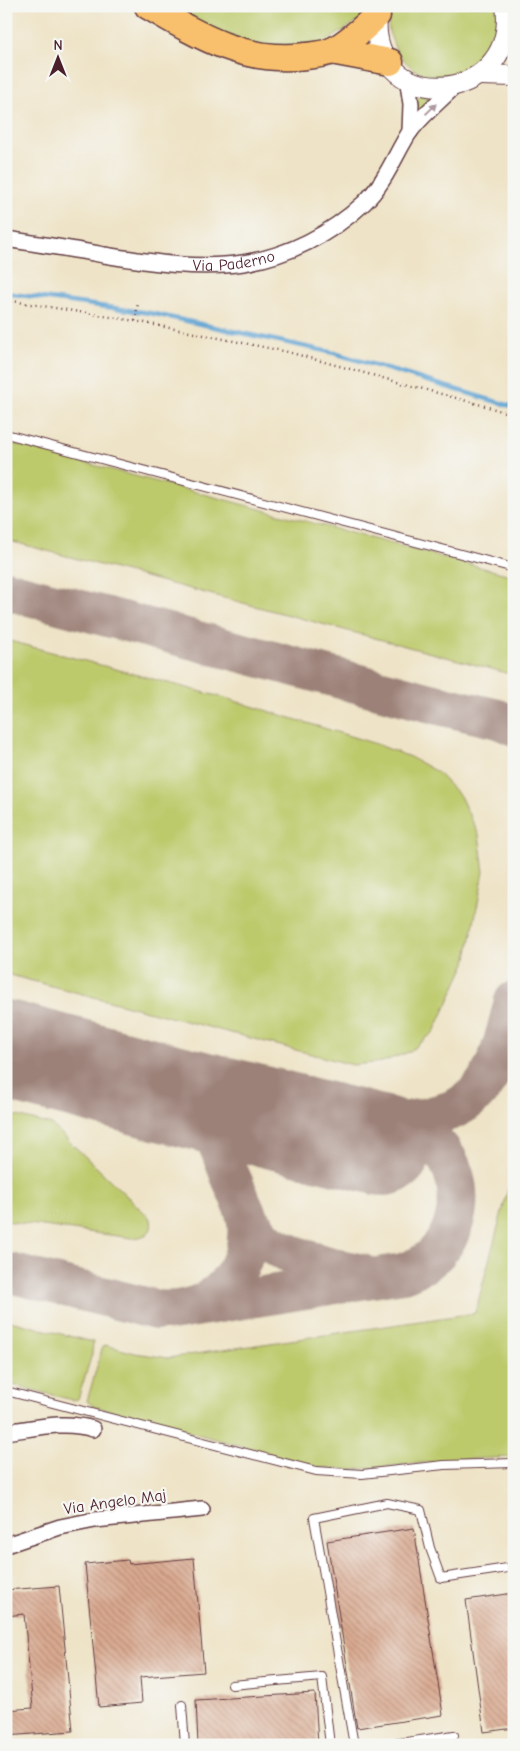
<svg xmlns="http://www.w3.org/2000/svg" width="520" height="1751" font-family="'Comic Neue',sans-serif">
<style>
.green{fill:#bdca6c;stroke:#84744c}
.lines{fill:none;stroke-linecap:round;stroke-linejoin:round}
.stream{stroke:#5ca1d1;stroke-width:4.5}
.taxiway{stroke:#9c8178;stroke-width:40}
.runway{stroke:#9c8178;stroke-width:100}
.building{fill:url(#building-back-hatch)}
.service-casing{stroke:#633c42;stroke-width:10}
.minor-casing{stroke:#633c42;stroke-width:18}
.tertiary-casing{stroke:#633c42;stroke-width:22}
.trunk-casing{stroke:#633c42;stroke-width:29}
.path{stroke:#633c42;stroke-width:2.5;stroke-dasharray:1 4;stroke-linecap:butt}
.service{stroke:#fff;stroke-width:8}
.minor{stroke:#fff;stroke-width:15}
.tertiary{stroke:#fff;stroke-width:20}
.trunk{stroke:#f8bf6c;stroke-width:26}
.oneway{fill:#ae9aa0}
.labels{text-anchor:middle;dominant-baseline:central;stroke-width:4.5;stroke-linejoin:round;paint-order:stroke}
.street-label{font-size:16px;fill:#4a1f2b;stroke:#f6f6f2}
</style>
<defs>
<pattern id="building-back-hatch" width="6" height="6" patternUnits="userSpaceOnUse" patternTransform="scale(1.25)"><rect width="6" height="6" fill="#d9a98f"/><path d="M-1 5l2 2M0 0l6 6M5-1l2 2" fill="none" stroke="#b28975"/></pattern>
</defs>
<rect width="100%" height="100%" fill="#f6f6f2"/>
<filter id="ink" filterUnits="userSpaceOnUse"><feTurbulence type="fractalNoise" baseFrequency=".02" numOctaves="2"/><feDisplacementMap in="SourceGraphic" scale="10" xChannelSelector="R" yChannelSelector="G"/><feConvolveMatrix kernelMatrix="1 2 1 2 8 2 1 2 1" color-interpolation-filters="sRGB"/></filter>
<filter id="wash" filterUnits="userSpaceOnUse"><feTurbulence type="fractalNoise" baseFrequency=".0096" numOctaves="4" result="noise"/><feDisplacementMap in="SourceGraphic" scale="20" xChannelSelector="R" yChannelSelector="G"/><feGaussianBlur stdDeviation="1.12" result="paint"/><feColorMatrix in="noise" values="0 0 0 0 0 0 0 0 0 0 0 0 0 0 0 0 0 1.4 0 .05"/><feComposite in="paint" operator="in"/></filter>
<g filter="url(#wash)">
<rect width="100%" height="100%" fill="#eee3c6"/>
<!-- green -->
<g class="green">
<path d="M 162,6 L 368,6 L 364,17 L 318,47 L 238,44 Z"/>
<path d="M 390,6 L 498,6 L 499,37 L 474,70 L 444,78 L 423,74 L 413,69 L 397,53 L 389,32 L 388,21 Z"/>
<path d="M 420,95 L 432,98 L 416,116 L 417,97 Z"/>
<path d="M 6,442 L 514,576 L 514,675 L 6,540 Z"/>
<path d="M 6,640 L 225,698 L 376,744 L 410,757 L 437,772 L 460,796 L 479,835 L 484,872 L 466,963 L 434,1032 L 409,1052 L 382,1062 L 353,1065 L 6,974 Z"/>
<path d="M 6,1113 L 52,1125 L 151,1219 C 154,1234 144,1237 132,1238 L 6,1221 Z"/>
<path d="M 514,1167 L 514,1457 L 452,1460 L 351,1470 L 319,1467 L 93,1406 L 87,1401 L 102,1349 L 105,1345 L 135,1353 L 168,1358 L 475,1313 Z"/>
<path d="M 6,1320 L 93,1342 L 92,1354 L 78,1399 L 72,1400 L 6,1383 Z"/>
</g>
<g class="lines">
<!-- stream -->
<path class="stream" d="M 6,293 L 150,313 L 334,353 L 514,407"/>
<!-- taxiway -->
<g class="taxiway">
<path d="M 6,590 L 431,703 L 498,719 L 514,726"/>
<path d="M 388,1125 C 408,1121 433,1117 452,1110 C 496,1091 503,1043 514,1001"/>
<path d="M 243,1208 C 249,1218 254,1228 263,1237 C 284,1257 334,1268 363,1274"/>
<path d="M 6,1272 L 157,1310 C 166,1310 175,1311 184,1309 C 224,1301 251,1263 247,1223 C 245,1206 235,1188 229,1173 C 222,1154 215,1134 202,1118 C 192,1107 177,1100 165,1092"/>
<path d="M 183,1309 L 403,1273 C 413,1269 422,1266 430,1259 C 473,1222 465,1147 409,1128 C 388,1122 365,1129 344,1130 L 207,1093"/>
</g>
<!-- runway -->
<path class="runway" d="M 6,1050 L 165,1092 L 383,1146"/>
</g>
<g id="blocks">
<!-- building -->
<g class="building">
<path d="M 414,1528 L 443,1715 L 357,1728 L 327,1541 Z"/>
<path d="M 194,1558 L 204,1672 L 140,1677 L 142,1703 L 99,1707 L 85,1564 L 128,1560 L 129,1564 Z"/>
<path d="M 59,1586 L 73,1731 L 6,1736 L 6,1710 L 33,1708 L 24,1614 L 6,1616 L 6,1590 Z"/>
<path d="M 514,1593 L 514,1728 L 484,1732 L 466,1600 Z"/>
<path d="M 315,1693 L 318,1745 L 198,1745 L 196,1700 Z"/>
</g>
</g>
</g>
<g filter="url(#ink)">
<use href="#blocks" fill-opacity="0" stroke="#633c42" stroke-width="1"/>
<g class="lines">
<!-- service casing -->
<g class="service-casing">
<g id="service">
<path d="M 6,434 L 514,568"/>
<path d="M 6,1391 L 316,1471 L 362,1474 L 444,1465 L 514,1463"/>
<path d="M 232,1685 L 322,1677 L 330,1745"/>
<path d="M 182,1705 L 185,1745"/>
<path d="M 354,1745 L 314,1518 L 387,1503 L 421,1510 L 430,1548 L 441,1578 L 514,1567"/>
<path d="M 386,1745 L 454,1735"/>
</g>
</g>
<!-- minor casing -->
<g class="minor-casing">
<g id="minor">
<path d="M 407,77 L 411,104 L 410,132"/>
<path id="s1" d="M 6,239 C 39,244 71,249 104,255 C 149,262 197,270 243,263 C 288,256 331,234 364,203 C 385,183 394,157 409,133 C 421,116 439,102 454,87"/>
<path d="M 6,1432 C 35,1428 65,1420 93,1429"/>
<path d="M 6,1545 L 60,1527 L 95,1520 L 202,1509"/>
</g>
</g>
<!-- tertiary casing -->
<g class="tertiary-casing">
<g id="tertiary">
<path d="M 378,7 C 360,117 520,110 506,6"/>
<path d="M 481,75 L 514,76"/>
</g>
</g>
<!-- trunk casing -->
<g class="trunk-casing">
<g id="trunk">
<path d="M 148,6 C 199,36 245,64 306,56 C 314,55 325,54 332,51 C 349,42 364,28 377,15"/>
<path d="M 331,51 L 390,62"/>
</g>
</g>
<!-- path -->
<g class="path">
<path d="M 6,300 L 135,321 L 288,352 L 485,406 L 514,415"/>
<path d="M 135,321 L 138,303"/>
</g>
<!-- service -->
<use href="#service" class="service"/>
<!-- minor -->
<use href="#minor" class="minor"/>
<!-- tertiary -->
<use href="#tertiary" class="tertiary"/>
<!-- trunk -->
<use href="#trunk" class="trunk"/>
</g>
<!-- one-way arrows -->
<defs><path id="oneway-solid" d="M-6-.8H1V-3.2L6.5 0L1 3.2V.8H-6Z" transform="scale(1.25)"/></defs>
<use class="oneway" href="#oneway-solid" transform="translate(431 109) rotate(-44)"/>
</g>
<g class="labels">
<!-- street labels -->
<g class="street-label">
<text stroke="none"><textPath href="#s1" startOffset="230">Via Paderno</textPath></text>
<text transform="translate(115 1502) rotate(-8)">Via Angelo Maj</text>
</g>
</g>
<!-- margin -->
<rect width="520" height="1751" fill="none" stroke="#f6f6f2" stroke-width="25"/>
<!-- north arrow -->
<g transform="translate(58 58)" stroke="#f6f6f2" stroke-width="4" paint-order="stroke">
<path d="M0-4L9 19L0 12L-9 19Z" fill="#4a1f2b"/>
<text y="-8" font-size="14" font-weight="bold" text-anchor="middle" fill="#4a1f2b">N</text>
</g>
</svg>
